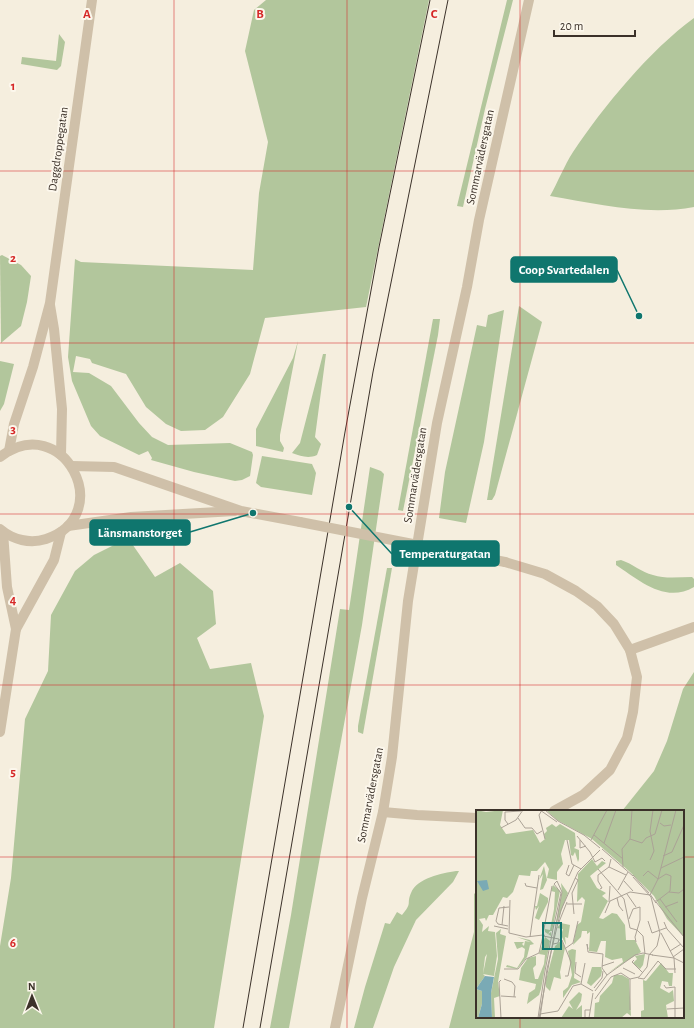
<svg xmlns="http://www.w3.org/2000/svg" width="694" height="1028" font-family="'Alegreya Sans',sans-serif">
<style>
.green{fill:#b2c69c}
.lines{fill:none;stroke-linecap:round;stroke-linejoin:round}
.minor{stroke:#cfc0a9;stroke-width:10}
.tram{stroke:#3b3129;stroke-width:1}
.minor-bridge{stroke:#cfc0a9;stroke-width:10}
.grid{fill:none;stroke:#d62828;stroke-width:1;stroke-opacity:0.55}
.labels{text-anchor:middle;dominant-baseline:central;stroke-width:4;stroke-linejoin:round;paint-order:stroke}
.street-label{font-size:12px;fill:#3b3129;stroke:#fcf7ec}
.inset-road{fill:none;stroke:#aba296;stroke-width:1}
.view{fill:#0f766e;fill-opacity:0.15;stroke:#0f766e;stroke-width:2}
.inset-edge{fill:none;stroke:#3b3129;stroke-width:2}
.grid-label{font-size:13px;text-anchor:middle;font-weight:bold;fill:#d62828;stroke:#fcf7ec;stroke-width:4;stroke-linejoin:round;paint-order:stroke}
.leader{fill:none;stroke:#0f766e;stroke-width:1.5}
.callout-dot{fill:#0f766e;stroke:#fcf7ec;stroke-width:1.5}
.callout{fill:#0f766e;stroke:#0f766e;stroke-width:1.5}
.callout-label{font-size:13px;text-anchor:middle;font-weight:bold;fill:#fff}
</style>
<rect width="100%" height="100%" fill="#f5eede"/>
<!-- green -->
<g class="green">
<path d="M 266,0 L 429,0 L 366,307 L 265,318 L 250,374 L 223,417 L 205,430 L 181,431 L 166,424 L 146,407 L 126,374 L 92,363 L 90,359 L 76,356 L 73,372 L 89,373 L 111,386 L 139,423 L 152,437 L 168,445 L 230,443 L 252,452 L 253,455 L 250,476 L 242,480 L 235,481 L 194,472 L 151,460 L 152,458 L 148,451 L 139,455 L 100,436 L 91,426 L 72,381 L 68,357 L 75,259 L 81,262 L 253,270 L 259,193 L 268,142 L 245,51 L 254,10 Z"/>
<path d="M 507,0 L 513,0 L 485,109 L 463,207 L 457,206 Z"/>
<path d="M 694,18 L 694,207 C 647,216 597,204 550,196 C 558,182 564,166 573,152 C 603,107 650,50 694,18 Z"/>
<path d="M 59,34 L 65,42 L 61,66 L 57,70 L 21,64 L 22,57 L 56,61 Z"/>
<path d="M 2,255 L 21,265 L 31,276 L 27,302 L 21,326 L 1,343 L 0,256 Z"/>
<path d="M 519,306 L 542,322 L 495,495 L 492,500 L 487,500 Z"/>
<path d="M 504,310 L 484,442 L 466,523 L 439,518 L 445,472 L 477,325 L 486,327 L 488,315 Z"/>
<path d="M 433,319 L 440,319 L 438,335 L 403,511 L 398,510 Z"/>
<path d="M 298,341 L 280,435 L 280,441 L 284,448 L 283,452 L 256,446 L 256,429 L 293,358 Z"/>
<path d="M 323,354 L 326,354 L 315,437 L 321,444 L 317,455 C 308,459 301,456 292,453 L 300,443 Z"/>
<path d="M 0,361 L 14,364 L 4,404 L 0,411 Z"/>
<path d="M 262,456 L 312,464 L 316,473 L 312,495 L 261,487 L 256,483 Z"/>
<path d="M 370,467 L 381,471 L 384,474 L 362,625 L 289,1028 L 270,1028 L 291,915 L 340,609 L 349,610 Z"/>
<path d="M 128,538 L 155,577 L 180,563 L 213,591 L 216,624 L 197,638 L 210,669 L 251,663 L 264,716 L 214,1028 L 0,1028 L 0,946 L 11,878 L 25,719 L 48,671 L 51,615 L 75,571 L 94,555 Z"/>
<path d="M 621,560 C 633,564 641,572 653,575 C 665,579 679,577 692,577 L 694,579 L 694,587 C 665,604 639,580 616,565 L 616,561 Z"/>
<path d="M 387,568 L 392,568 L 363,734 L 358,732 L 358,726 Z"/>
<path d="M 694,672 L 694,1028 L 449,1028 L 474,932 L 474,894 L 477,891 L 477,1017 L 683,1017 L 683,811 L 622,811 L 654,771 L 667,741 L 683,689 Z"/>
<path d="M 456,871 L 459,871 L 453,882 L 416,920 L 394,967 L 373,1028 L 354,1028 L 365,987 L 385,923 L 390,924 L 397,912 L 402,915 C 413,902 406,905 411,893 C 417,878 442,873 456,871 Z"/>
</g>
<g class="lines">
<!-- minor -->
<g class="minor">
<path d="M 50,305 L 54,329 L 62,409 L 61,455"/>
<path d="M 9,451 L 14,424 L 33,367 L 50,303 L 92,0"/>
<path d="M 0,457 C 63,409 118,515 46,539 C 30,544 13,540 0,529"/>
<path d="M 72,466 L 114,467 L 241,511 L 300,522"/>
<path d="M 68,526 L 131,517 L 235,511"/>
<path d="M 505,562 L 545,574 L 576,591 L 597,606 L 614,624 L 630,650 L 637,677 L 633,712 L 627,738 L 610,770 L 583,795 L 554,811"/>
<path d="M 16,629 L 54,560 L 61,532"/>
<path d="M 630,650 L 694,627"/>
<path d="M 0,732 L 16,629 L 7,587 L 3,532"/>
<path d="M 383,812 L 417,815 L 477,818"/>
<path d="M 335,1028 L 362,898 L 383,812 L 392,757 L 408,601 L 437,423 L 467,287 L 479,220 L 529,0"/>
</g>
<!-- tram -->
<g class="tram">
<path d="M 243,1028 L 345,432 L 379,247 L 430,0"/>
<path d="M 260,1028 L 373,372 L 448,0"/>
</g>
<!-- minor-bridge -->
<path class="minor-bridge" d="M 300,522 L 505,562"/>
</g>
<!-- grid -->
<path class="grid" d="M 174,0 L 174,1028M 347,0 L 347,1028M 520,0 L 520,811M 0,171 L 694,171M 0,343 L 694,343M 0,514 L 694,514M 0,685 L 694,685M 0,857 L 477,857M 683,857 L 694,857M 520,1017 L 520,1028"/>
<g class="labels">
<!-- street labels -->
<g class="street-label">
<text transform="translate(58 149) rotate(-82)">Daggdroppegatan</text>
<text transform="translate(480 157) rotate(-78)">Sommarvädersgatan</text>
<text transform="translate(415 475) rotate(-81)">Sommarvädersgatan</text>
<text transform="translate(370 795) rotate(-79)">Sommarvädersgatan</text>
</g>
</g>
<!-- overview -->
<g transform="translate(476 810)">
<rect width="208" height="208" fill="#f5eede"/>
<path d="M 0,0 L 10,2 L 27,0 L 24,15 L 30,24 L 57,20 L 64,33 L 69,29 L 68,24 L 71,21 L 70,18 L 76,14 L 80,17 L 84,14 L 99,23 L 100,36 L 98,38 L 103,40 L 103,49 L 102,52 L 99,42 L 97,46 L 95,45 L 93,30 L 89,30 L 85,44 L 87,54 L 81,62 L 81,70 L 71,68 L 73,59 L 69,52 L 61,61 L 55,61 L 54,66 L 43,65 L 37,82 L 31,88 L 27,87 L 17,105 L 13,105 L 10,111 L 9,108 L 3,109 L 7,115 L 6,122 L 13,116 L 12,121 L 19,122 L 21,146 L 18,166 L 7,164 L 11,144 L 9,147 L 7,164 L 9,166 L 0,179 L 6,181 L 6,194 L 2,208 L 0,208 ZM 70,0 L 208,0 L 208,127 L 191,109 L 178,86 L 151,59 L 154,62 L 116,29 L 81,10 ZM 116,49 L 121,56 L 126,51 L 130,53 L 114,66 L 121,78 L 130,83 L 126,86 L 132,91 L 123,108 L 127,109 L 136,103 L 141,104 L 149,115 L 150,130 L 159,130 L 165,142 L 132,163 L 147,152 L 146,148 L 136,150 L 129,147 L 130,131 L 125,131 L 121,142 L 113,141 L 114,122 L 111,124 L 111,121 L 106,121 L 105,127 L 97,135 L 101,115 L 105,112 L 109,90 L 106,87 L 101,92 L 102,64 ZM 68,56 L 71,70 L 67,79 L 64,80 L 67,64 L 63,70 ZM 85,73 L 92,83 L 79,118 L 86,83 ZM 77,75 L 84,81 L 76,121 L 74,121 L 72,124 L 75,122 L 75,126 L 69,122 L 69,119 L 74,120 L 78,99 L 79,82 L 75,81 ZM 64,83 L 72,88 L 72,92 L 63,110 L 59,108 L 63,96 L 60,100 L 59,96 L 61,96 ZM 85,113 L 94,115 L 92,128 L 89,127 L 90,135 L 85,125 L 87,119 L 81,118 ZM 25,119 L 24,124 L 30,126 L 22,172 L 24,186 L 18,188 L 19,208 L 16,208 L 15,183 L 22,149 L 20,123 ZM 41,127 L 54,130 L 58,134 L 54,135 L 51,147 L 41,159 L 30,157 L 31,155 L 41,158 L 48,147 L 49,139 L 46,137 L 41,139 L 38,132 L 48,132 L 46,134 L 48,136 L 49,131 L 55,132 ZM 69,127 L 74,131 L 65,179 L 63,185 L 51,194 L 53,183 L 59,179 L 60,174 L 43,170 L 45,158 L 52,148 L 60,146 L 60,155 L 57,158 L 59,169 L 62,169 L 68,154 L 69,145 L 63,144 ZM 86,130 L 89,138 L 84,162 L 85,169 L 78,167 L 74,181 L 70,177 L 70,170 L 79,136 ZM 96,139 L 100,140 L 98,168 L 105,172 L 96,175 L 87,188 L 87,181 L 92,177 L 96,165 L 92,141 ZM 169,144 L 167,155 L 164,159 L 157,153 L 161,149 L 159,146 ZM 185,153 L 193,163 L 197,163 L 196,176 L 193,176 L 192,172 L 186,171 L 184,178 L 193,183 L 197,180 L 198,191 L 190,195 L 192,208 L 165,208 L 165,201 L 168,200 L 167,170 L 170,171 ZM 116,157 L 125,157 L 126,161 L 125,166 L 115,176 L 111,173 ZM 138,165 L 146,165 L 153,169 L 155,206 L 151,203 L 145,208 L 118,208 L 119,193 L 123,192 L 124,186 L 136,173 ZM 103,182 L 106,184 L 105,191 L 100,200 L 106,195 L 106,208 L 85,208 L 93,196 L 97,199 L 93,192 Z" fill="#b2c69c"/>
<path d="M 11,70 L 13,79 L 7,81 L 1,71 ZM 9,166 L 18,167 L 15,183 L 16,208 L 2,208 L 6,194 L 6,181 L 0,179 Z" fill="#7aaab5"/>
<path class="inset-road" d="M 64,0 L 81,12M 66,0 L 63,5 L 69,29M 69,0 L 82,11 L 108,25 L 124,38M 42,8 L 49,18 L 56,18 L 61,24 L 66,21M 184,13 L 188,16 L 195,15M 32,14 L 29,10 L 29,2 L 45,1M 25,18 L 40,10 L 47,0M 118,25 L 147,49M 101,26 L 114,42 L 119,52 L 126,48 L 129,51M 154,29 L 166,33 L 170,28 L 179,24 L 186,0M 154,29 L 156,0M 91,30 L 96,54 L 105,59M 104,30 L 104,38 L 110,36M 115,30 L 131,0M 128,33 L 140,0M 126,39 L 157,66M 187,46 L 196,42 L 208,15M 135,49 L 133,57 L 150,65M 174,50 L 178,41 L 174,21 L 177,0M 93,55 L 90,64 L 93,66 L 98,55M 147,57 L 146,39 L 154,29M 185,58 L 208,47M 122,59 L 148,89 L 154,118 L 161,120 L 167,126 L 169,144M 157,65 L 173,83M 167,66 L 172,61 L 182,69 L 190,64 L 195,66 L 194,81 L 181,91M 148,71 L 157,81M 49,73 L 50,76 L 61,78M 124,79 L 126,78 L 122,71 L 122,65 L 133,57M 142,80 L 152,62M 193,82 L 203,83 L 208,79M 151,84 L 160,97M 174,84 L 180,93 L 180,90M 174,85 L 182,69 L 200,0M 141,88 L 143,96 L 147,101M 184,89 L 201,112M 34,90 L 33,123 L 50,127 L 67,125M 133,92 L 134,76M 180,92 L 208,127M 91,94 L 106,94M 189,97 L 202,92M 129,103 L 134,91 L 154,82 L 174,85M 98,104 L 96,83 L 102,70 L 99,68M 153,109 L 157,99 L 164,97 L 164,110 L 159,127 L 160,132M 172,111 L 176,123 L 190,118M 83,112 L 91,92M 188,112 L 191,119 L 208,138M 26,115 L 28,96M 18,116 L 32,119M 32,116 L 22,114 L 20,111 L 23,98 L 33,97M 185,123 L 198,148 L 199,163M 67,124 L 76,76M 69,125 L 67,126 L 83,129 L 82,133 L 77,134M 54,127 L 63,65M 83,130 L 86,130 L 95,152 L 92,166 L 89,166M 90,138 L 97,133 L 102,111M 112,139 L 111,134 L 112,142 L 127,144 L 126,158 L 131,165M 194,141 L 205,134M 176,145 L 198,148 L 208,153M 197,147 L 208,139M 158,150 L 156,152 L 167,163M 100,152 L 99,163 L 105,167M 109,153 L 105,174 L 117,181M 126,156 L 138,152M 147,158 L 159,164M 28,159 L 42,159 L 50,149 L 63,143 L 67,126M 145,163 L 154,169 L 163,167 L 171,157 L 173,145 L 181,136 L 184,123 L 175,87 L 157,67M 162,168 L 168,169 L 182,151 L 190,159 L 200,159M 28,169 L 36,172 L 39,176 L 38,187M 188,175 L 190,178 L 199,177 L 199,208M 118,178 L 126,168 L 127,161M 119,181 L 131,165 L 159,145 L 167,143 L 177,145M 25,186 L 40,187M 119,189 L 135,167 L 145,163M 191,199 L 208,198M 154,200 L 154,169M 64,204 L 82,201 L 97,176 L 105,174M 25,208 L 23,172 L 25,170M 62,208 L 69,161 L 77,119 L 85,83 L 78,74 L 81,71 L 86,82 L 63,208M 64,208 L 71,159 L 85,100 L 102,62 L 124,40M 109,208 L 109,200 L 114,200M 113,208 L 117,183"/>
<path class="view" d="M 67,113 L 85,113 L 85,139 L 67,139 Z"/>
<rect width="208" height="208" class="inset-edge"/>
</g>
<g class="grid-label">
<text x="87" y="18">A</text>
<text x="260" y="18">B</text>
<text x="434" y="18">C</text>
<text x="13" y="90">1</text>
<text x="13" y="262">2</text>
<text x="13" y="433">3</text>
<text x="13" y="604">4</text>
<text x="13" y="776">5</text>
<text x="13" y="947">6</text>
</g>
<!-- callouts -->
<path class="leader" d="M639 316L617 270M253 513L190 532M349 507L392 554"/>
<g class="callout-dot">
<circle cx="639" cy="316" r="4"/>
<circle cx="253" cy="513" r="4"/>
<circle cx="349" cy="507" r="4"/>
</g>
<g class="callout">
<rect x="511" y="257" width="106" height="25" rx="4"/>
<rect x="90" y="520" width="100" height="25" rx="4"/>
<rect x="392" y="541" width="107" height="25" rx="4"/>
</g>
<g class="callout-label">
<text x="564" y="274">Coop Svartedalen</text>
<text x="140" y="537">Länsmanstorget</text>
<text x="445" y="558">Temperaturgatan</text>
</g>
<!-- north arrow -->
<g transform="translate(32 996) rotate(359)" stroke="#fcf7ec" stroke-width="3" paint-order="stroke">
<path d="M0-3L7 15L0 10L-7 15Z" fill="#3b3129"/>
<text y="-6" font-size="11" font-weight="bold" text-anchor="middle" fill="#3b3129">N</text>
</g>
<!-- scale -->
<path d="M554 30v6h81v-6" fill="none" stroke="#3b3129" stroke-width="2"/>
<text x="560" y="30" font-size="12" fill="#3b3129" stroke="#fcf7ec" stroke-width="3" paint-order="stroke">20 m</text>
</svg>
